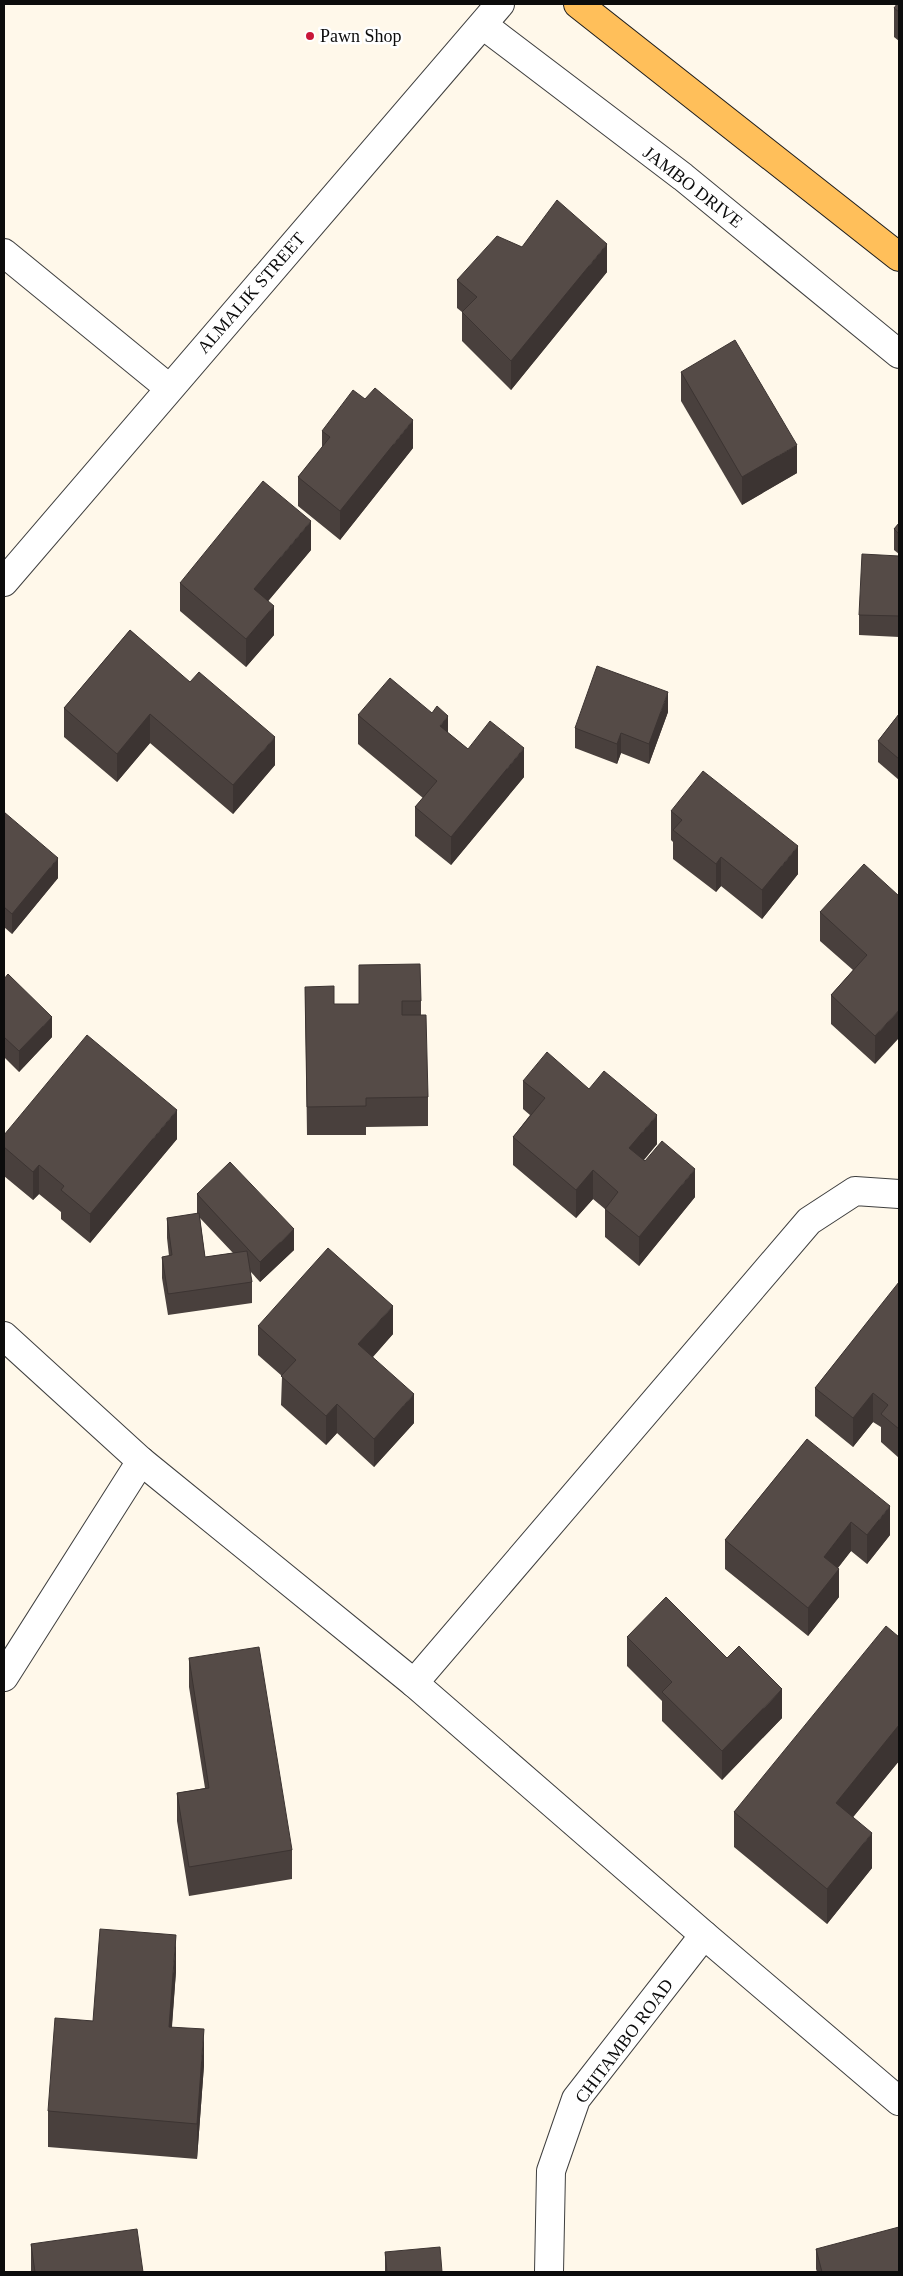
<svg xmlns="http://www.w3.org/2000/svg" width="903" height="2276" font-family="Georgia,serif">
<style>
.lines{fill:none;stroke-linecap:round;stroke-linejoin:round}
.minor-casing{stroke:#3f3f3f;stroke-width:30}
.major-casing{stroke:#1d1d1d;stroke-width:30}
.minor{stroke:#fff;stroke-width:28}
.major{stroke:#ffbf5a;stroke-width:28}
.wall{fill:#49403d;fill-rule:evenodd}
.shaded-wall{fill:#3c3432}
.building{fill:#554b47;stroke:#3c3432}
.poi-dot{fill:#c91638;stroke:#fff;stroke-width:2}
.labels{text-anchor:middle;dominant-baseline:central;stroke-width:5;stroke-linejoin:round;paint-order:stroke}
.poi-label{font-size:18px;fill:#0c0c0c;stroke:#fff;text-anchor:start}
.street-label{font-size:18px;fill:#0c0c0c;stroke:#fff}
</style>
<rect width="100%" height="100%" fill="#fff8ea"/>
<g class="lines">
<!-- minor casing -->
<g class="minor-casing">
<g id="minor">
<path d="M 483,25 L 683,177 L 899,354"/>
<path d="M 4,253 L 169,388"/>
<path d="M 4,582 L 500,4"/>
<path d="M 4,1336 L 141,1461 L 414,1683 L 704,1935 L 899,2101"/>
<path d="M 4,1677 L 141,1461"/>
<path d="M 414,1683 L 809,1221 L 855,1191 L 899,1194"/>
<path d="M 549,2272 L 551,2171 L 576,2099 L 704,1935"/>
</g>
</g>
<!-- major casing -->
<g class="major-casing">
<path id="major" d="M 578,4 L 899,257"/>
</g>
<!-- minor -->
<use href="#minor" class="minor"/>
<!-- major -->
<use href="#major" class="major"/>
</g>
<!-- wall -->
<g class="wall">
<path d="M 899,4 L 899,41 L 894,37 L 894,8 Z"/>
<path d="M 522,247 L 607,272 L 511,390 L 462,341 L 462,312 L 457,308 L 457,280 Z"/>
<path d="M 681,372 L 797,473 L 742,505 L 681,401 Z"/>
<path d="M 322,431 L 413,448 L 340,540 L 298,506 L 298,477 L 322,448 Z"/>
<path d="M 899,523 L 899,554 L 894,550 L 894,529 Z"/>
<path d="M 311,550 L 268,601 L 274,635 L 246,667 L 180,611 L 180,583 Z"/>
<path d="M 899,556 L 899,637 L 859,635 L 859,615 Z"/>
<path d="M 130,630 L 275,765 L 233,814 L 150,743 L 117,782 L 64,737 L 64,708 Z"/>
<path d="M 668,712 L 649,764 L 621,753 L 617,764 L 575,748 L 575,728 Z"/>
<path d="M 899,714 L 899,780 L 878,762 L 878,741 Z"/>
<path d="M 358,715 L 448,733 L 468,749 L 524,777 L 451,865 L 415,836 L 415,807 L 423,798 L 358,744 Z"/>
<path d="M 671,811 L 798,874 L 762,919 L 721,886 L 716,892 L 673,859 L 673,842 L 671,840 Z"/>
<path d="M 4,812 L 58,878 L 12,934 L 4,927 Z"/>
<path d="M 899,896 L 875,1064 L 831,1024 L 831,995 L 853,970 L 820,941 L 820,912 Z"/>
<path d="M 359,965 L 421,1001 L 421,1015 L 428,1097 L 428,1126 L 366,1127 L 366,1135 L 307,1135 L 305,987 L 334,1004 L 359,1004 Z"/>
<path d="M 4,979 L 52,1037 L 19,1072 L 4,1057 Z"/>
<path d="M 523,1081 L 589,1089 L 657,1144 L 644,1160 L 695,1197 L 639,1266 L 605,1237 L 605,1209 L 593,1199 L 576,1218 L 513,1165 L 513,1137 L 530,1115 L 523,1109 Z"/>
<path d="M 4,1135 L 177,1139 L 90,1243 L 61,1219 L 61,1212 L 39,1194 L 33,1200 L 4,1176 Z"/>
<path d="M 197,1194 L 294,1250 L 260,1282 L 250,1271 L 252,1282 L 252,1303 L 168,1315 L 162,1278 L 162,1257 L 169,1256 L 167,1238 L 167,1218 L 197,1214 ZM 200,1218 L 233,1253 L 205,1257 Z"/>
<path d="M 899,1283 L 899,1458 L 881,1442 L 881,1427 L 873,1422 L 853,1447 L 815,1416 L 815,1388 Z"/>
<path d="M 258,1326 L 393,1334 L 373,1357 L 414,1423 L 374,1467 L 337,1433 L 326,1445 L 281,1405 L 282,1376 L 258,1355 Z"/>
<path d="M 807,1439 L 890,1535 L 867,1564 L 851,1551 L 838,1568 L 839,1597 L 808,1636 L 725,1569 L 725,1540 Z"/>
<path d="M 627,1637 L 782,1718 L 722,1780 L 662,1721 L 662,1701 L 627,1666 Z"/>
<path d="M 899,1637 L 899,1761 L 853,1817 L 872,1868 L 827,1924 L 734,1847 L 734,1812 Z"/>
<path d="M 189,1658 L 292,1850 L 292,1879 L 189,1896 L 177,1821 L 177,1793 L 205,1788 L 189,1687 Z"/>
<path d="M 176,1971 L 172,2027 L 204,2065 L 197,2159 L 48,2147 L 48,2111 L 93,2021 Z"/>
<path d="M 31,2244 L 143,2272 L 31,2272 Z"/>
<path d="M 816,2249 L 899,2272 L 817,2272 L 816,2269 Z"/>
<path d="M 385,2252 L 442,2272 L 385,2272 Z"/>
</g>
<!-- shaded-wall -->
<g class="shaded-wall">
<path d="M 607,244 L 607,272 L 511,390 L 511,361 Z"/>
<path d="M 413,420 L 413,448 L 340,540 L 340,511 Z"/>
<path d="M 797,445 L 797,473 L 742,505 L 742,477 Z"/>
<path d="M 311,521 L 311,550 L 254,618 L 254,589 Z"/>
<path d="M 274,606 L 274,635 L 246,667 L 246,639 Z"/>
<path d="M 668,692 L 668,712 L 649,764 L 649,744 Z"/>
<path d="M 150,714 L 150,743 L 117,782 L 117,754 Z"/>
<path d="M 448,716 L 448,744 L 440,726 Z"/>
<path d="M 621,733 L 621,753 L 617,764 L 617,744 Z"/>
<path d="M 275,737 L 275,765 L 233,814 L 233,785 Z"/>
<path d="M 524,748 L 524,777 L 451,865 L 451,837 Z"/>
<path d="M 798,846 L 798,874 L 762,919 L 762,890 Z"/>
<path d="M 721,857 L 721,886 L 716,892 L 716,864 Z"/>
<path d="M 58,858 L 58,878 L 12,934 L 12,914 Z"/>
<path d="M 899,1010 L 899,1038 L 875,1064 L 875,1036 Z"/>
<path d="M 52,1017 L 52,1037 L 19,1072 L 19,1051 Z"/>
<path d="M 177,1110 L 177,1139 L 90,1243 L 90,1214 Z"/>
<path d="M 657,1115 L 657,1144 L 629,1177 L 629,1148 Z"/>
<path d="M 39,1165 L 39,1194 L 33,1200 L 33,1172 Z"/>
<path d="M 695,1169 L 695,1197 L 639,1266 L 639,1237 Z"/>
<path d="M 593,1170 L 593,1199 L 576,1218 L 576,1190 Z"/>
<path d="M 294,1229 L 294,1250 L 260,1282 L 260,1262 Z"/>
<path d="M 393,1306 L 393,1334 L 358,1373 L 358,1344 Z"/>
<path d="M 873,1393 L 873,1422 L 853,1447 L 853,1418 Z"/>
<path d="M 414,1394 L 414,1423 L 374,1467 L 374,1439 Z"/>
<path d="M 337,1404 L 337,1433 L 326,1445 L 326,1416 Z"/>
<path d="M 890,1506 L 890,1535 L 867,1564 L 867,1535 Z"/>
<path d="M 851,1522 L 851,1551 L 824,1585 L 824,1557 Z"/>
<path d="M 839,1569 L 839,1597 L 808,1636 L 808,1608 Z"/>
<path d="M 782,1689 L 782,1718 L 722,1780 L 722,1751 Z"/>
<path d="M 899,1725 L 899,1761 L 836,1838 L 836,1803 Z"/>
<path d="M 872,1833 L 872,1868 L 827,1924 L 827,1889 Z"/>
<path d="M 176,1935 L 176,1971 L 169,2062 L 169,2027 Z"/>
<path d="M 204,2029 L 204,2065 L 197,2159 L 197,2124 Z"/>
</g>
<!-- building -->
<g class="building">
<path d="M 897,4 L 899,4 L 899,12 L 894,8 Z"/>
<path d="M 557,200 L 607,244 L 511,361 L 462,312 L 477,297 L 457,280 L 497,236 L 522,247 Z"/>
<path d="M 735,340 L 797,445 L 742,477 L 681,372 Z"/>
<path d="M 375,388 L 413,420 L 340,511 L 298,477 L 330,437 L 322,431 L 353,390 L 365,399 Z"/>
<path d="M 263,481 L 311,521 L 254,589 L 274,606 L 246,639 L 180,583 Z"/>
<path d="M 899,523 L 899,534 L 894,529 Z"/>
<path d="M 862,554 L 899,556 L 899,616 L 859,615 Z"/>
<path d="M 130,630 L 190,682 L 199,672 L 275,737 L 233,785 L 150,714 L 117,754 L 64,708 Z"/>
<path d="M 597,666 L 668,692 L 649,744 L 621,733 L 617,744 L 575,728 Z"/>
<path d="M 390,678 L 432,713 L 437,706 L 448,716 L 440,726 L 468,749 L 490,721 L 524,748 L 451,837 L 415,807 L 437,781 L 358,715 Z"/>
<path d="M 899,714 L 899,759 L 878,741 Z"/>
<path d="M 703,771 L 798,846 L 762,890 L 721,857 L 716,864 L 673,830 L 682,820 L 671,811 Z"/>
<path d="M 4,812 L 58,858 L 12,914 L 4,907 Z"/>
<path d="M 864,864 L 899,896 L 899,1010 L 875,1036 L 831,995 L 867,955 L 820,912 Z"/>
<path d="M 420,964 L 421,1001 L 402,1001 L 402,1015 L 426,1015 L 428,1097 L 366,1098 L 366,1106 L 307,1107 L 305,987 L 334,986 L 334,1004 L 359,1004 L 359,965 Z"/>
<path d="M 8,974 L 52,1017 L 19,1051 L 4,1037 L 4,979 Z"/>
<path d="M 87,1035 L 177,1110 L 90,1214 L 61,1190 L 64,1186 L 39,1165 L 33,1172 L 4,1147 L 4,1135 Z"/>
<path d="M 547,1052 L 589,1089 L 604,1071 L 657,1115 L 629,1148 L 645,1161 L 662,1141 L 695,1169 L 639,1237 L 605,1209 L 618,1192 L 593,1170 L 576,1190 L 513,1137 L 545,1098 L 523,1081 Z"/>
<path d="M 230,1162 L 294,1229 L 260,1262 L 197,1194 Z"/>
<path d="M 199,1213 L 205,1257 L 247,1251 L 252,1282 L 168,1294 L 162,1257 L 172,1255 L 167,1218 Z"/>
<path d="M 328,1248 L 393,1306 L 358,1344 L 414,1394 L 374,1439 L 337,1404 L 326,1416 L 281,1376 L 296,1360 L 258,1326 Z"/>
<path d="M 899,1282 L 899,1429 L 881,1414 L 888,1405 L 873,1393 L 853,1418 L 815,1388 Z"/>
<path d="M 807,1439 L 890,1506 L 867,1535 L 851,1522 L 824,1557 L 839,1569 L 808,1608 L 725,1540 Z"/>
<path d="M 666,1597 L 727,1658 L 739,1646 L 782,1689 L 722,1751 L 662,1692 L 672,1682 L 627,1637 Z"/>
<path d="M 886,1626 L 899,1637 L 899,1725 L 836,1803 L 872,1833 L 827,1889 L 734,1812 Z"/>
<path d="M 259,1647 L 292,1850 L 189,1867 L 177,1793 L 209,1788 L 189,1658 Z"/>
<path d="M 100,1929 L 176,1935 L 169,2027 L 204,2029 L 197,2124 L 48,2111 L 55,2018 L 93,2021 Z"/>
<path d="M 899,2227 L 899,2272 L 822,2272 L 816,2249 Z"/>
<path d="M 137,2229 L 143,2272 L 35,2272 L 31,2244 Z"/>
<path d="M 440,2247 L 442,2272 L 387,2272 L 385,2252 Z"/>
</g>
<!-- markers -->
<circle class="poi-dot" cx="310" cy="36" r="5"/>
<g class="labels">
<!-- poi labels -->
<g class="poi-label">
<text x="320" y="36">Pawn Shop</text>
</g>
<!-- street labels -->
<g class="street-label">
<text transform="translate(693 187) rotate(38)">JAMBO DRIVE</text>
<text transform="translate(251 293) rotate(-49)">ALMALIK STREET</text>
<text transform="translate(624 2041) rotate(-53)">CHITAMBO ROAD</text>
</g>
</g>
<!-- border -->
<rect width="903" height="2276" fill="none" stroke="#0c0c0c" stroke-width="10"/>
</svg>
